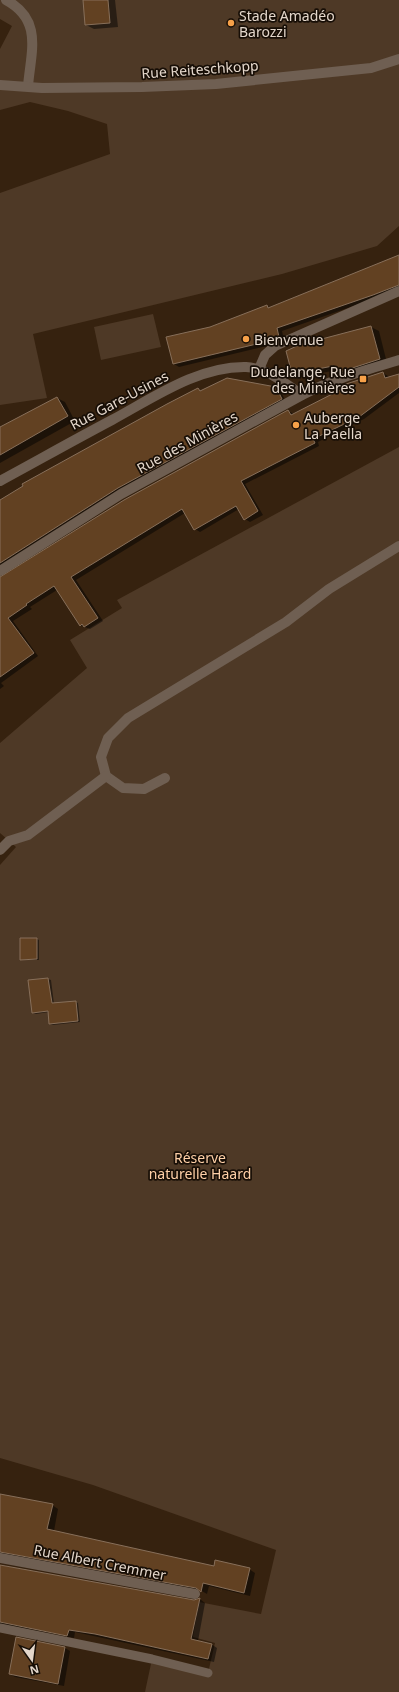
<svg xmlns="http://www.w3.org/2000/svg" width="399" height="1692" font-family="'Noto Sans',sans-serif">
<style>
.green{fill:#4e3926}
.shadow{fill:#0007}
.building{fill:#624122;stroke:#876f5a}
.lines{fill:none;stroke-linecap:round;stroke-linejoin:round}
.service{stroke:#6f5f52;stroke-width:9}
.minor{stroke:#6f5f52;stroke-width:10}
.poi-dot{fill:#f7a149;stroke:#170e06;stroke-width:1.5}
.labels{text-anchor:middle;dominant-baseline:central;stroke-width:3.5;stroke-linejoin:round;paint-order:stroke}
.poi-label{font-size:14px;fill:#e4d7cb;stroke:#170e06;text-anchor:start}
.street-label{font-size:14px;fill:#e4d7cb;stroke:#170e06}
.park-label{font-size:14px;fill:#ffd0a7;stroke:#170e06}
</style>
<rect width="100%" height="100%" fill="#36220f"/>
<!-- green -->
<g class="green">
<path d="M 0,0 L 399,0 L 399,226 L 377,246 L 282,274 L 33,334 L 47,398 L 0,405 L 0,193 L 110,154 L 107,124 L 68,111 L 30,102 L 0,110 L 0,49 L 12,26 L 0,19 Z"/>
<path d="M 153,314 L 161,347 L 101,360 L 94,327 Z"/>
<path d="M 399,447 L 399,1692 L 145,1692 L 152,1659 L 208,1673 L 215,1643 L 193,1637 L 199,1602 L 261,1614 L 276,1550 L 93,1485 L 0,1458 L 0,865 L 16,847 L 0,833 L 0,743 L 87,668 L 70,640 L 122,608 L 117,600 Z"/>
</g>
<!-- shadow -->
<g class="shadow">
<path d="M 84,0 L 115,0 L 118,27 L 94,29 L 86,25 Z"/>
<path d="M 399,256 L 399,290 L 282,331 L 284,340 L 271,345 L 179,367 L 174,364 L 210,328 L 267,307 L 270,309 Z"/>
<path d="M 371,327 L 379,331 L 387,363 L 345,377 L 337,370 L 301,377 L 293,373 Z"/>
<path d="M 383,373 L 388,376 L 389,378 L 399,375 L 399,393 L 364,419 L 318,442 L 319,446 L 245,484 L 263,515 L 250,522 L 245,519 L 239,509 L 200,532 L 195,529 L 185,513 L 76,580 L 103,621 L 90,629 L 80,625 L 57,590 L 30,607 L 32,609 L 13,621 L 38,656 L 1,683 L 4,686 L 0,689 L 0,578 L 288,411 L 294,414 Z"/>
<path d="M 275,388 L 281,392 L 286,402 L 0,570 L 0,501 L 198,390 L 201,391 Z"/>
<path d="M 57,398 L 65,402 L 75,421 L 0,463 L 0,428 Z"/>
<path d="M 37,939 L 39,940 L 39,960 L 23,960 L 21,959 Z"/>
<path d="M 48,979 L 51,980 L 54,1004 L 76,1002 L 78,1003 L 80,1022 L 53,1025 L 50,1024 L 49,1012 L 36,1014 L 33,1013 L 29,981 Z"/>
<path d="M 0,1495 L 52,1505 L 58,1509 L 54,1531 L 214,1567 L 249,1569 L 255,1573 L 250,1596 L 209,1586 L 207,1594 L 200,1590 L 8,1555 L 0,1560 Z"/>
<path d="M 0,1565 L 194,1601 L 200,1599 L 205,1603 L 198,1641 L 211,1644 L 217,1648 L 214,1662 L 75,1632 L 74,1638 L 0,1624 Z"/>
<path d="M 17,1639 L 65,1648 L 70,1651 L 64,1686 L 15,1677 L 10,1674 Z"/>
</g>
<!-- building -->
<g class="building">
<path d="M 83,0 L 108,0 L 110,23 L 85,25 Z"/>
<path d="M 399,255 L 399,285 L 373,295 L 277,328 L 279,337 L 265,342 L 173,364 L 166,337 L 210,327 L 267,305 L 268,308 Z"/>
<path d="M 371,326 L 380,359 L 337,373 L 333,366 L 292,374 L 286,351 L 299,345 Z"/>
<path d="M 383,372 L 385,378 L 399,374 L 399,387 L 359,417 L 313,439 L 315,443 L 241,481 L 258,511 L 244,520 L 236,506 L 194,530 L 182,509 L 71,577 L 98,618 L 84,627 L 82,624 L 80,626 L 54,586 L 26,604 L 27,605 L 8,618 L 34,653 L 0,677 L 0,577 L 124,500 L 288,410 L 291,415 L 344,388 L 343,385 Z"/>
<path d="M 227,378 L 276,387 L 282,399 L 118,488 L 0,563 L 0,500 L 23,486 L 22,484 L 167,404 L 198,388 L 200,391 Z"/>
<path d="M 57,397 L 68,416 L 0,455 L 0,427 Z"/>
<path d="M 20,938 L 37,938 L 37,959 L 20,960 Z"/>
<path d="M 48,978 L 52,1003 L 76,1001 L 78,1021 L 49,1024 L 48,1011 L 32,1013 L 28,980 Z"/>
<path d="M 0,1494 L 53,1504 L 47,1529 L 214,1566 L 215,1560 L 250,1568 L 244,1593 L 203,1583 L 201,1592 L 196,1588 L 0,1552 Z"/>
<path d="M 0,1565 L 194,1600 L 200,1598 L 191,1639 L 212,1644 L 208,1659 L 95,1634 L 69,1630 L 67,1636 L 0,1622 Z"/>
<path d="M 16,1637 L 65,1647 L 58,1684 L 9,1674 Z"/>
</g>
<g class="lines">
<!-- service -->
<path class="service" d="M 0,1628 L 152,1659 L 208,1673"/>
<!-- minor -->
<g class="minor">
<path d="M 6,0 C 43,20 31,51 28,86"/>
<path d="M 0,85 L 42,88 L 142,87 L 216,84 L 371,68 L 399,59"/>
<path d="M 259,369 L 265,355 L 275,346 L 399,291"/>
<path d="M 0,481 C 37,461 74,440 112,420 C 153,398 198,366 246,367 C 267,368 286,384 302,395"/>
<path d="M 0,571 L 121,494 L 302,395 C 333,379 366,370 399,360"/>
<path d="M 165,778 L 144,789 L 123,788 L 106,776 L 101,757 L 108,738 L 128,718 L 286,622 L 329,589 L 399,546"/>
<path d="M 0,850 L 9,841 L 28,835 L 106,776"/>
<path d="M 0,1558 L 195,1594"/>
</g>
</g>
<!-- markers -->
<g class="poi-dot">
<circle cx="231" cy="23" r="4"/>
<circle cx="246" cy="339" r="4"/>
<rect x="359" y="375" width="8" height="8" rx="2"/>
<circle cx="296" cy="425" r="4"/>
</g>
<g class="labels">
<!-- poi labels -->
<g class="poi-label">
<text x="239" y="15">Stade Amadéo<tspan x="239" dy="16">Barozzi</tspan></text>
<text x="254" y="339">Bienvenue</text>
<text x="355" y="371" text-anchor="end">Dudelange, Rue<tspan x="355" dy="16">des Minières</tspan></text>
<text x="304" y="417">Auberge<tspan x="304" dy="16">La Paella</tspan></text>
</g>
<!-- street labels -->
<g class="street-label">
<text transform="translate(200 69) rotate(-4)">Rue Reiteschkopp</text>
<text transform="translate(119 400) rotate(-28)">Rue Gare-Usines</text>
<text transform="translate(187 442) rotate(-29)">Rue des Minières</text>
<text transform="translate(100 1562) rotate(11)">Rue Albert Cremmer</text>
</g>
<!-- park labels -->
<g class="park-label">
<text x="200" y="1157">Réserve<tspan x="200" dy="16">naturelle Haard</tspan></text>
</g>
</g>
<!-- north arrow -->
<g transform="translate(32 1660) rotate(166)" stroke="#170e06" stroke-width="3" paint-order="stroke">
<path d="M0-3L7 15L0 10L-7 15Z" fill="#e4d7cb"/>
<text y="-6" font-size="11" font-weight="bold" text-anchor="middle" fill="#e4d7cb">N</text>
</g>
</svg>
